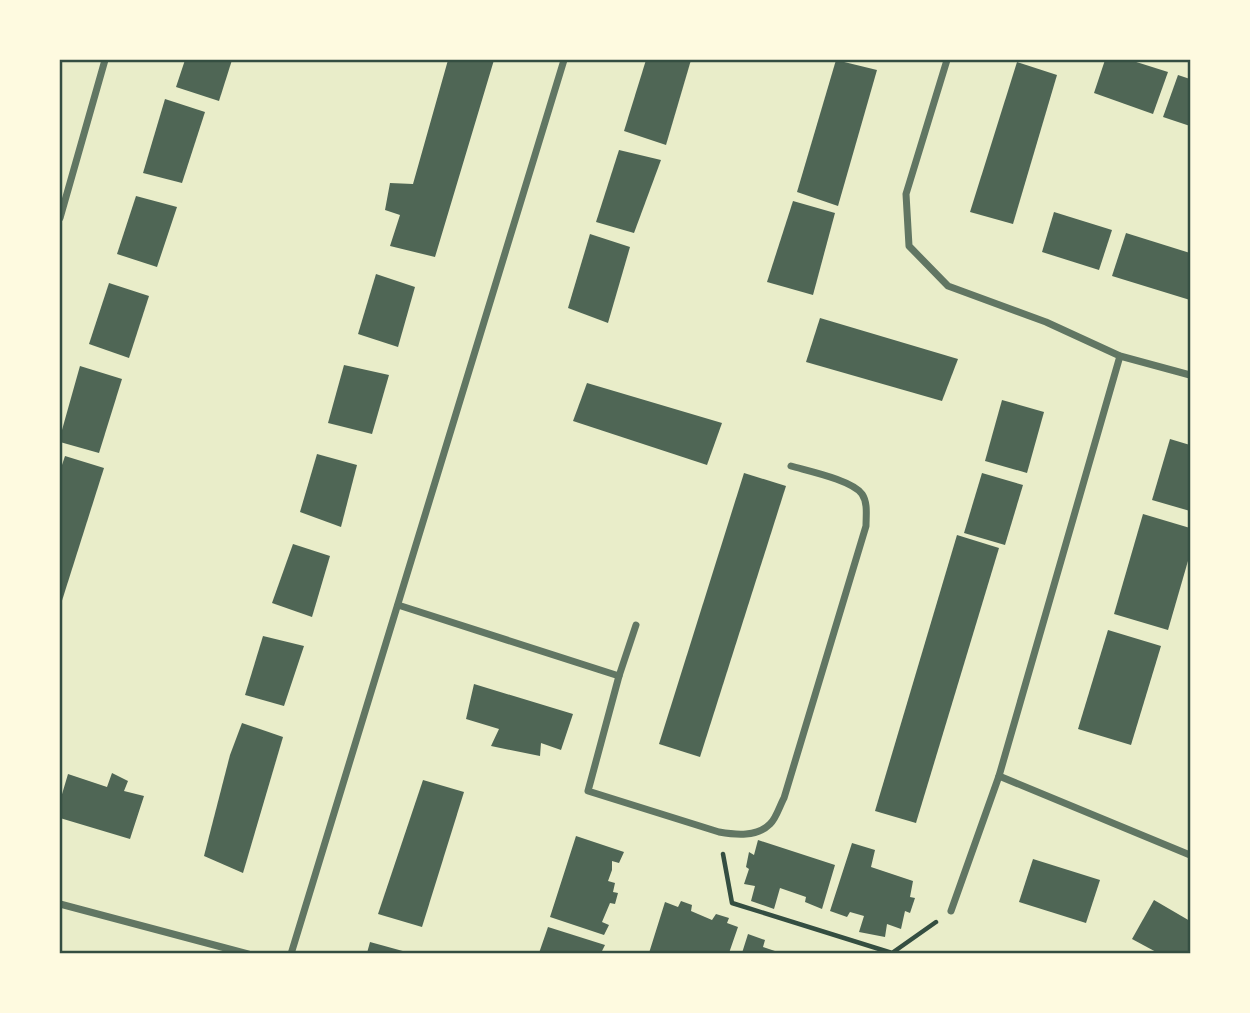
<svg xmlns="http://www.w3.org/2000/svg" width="1250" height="1013" font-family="'Playfair Display',serif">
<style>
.building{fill:#4f6655}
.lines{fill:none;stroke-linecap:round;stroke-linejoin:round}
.path{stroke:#344e41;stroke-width:4.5}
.minor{stroke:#617663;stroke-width:7}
.neatline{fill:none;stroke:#344e41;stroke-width:2.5}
</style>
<rect width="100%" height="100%" fill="#e9edc9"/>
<!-- building -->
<g class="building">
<path d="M 185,60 L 232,60 L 219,101 L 176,87 Z"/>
<path d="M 448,60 L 494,60 L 435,257 L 390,246 L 400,215 L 385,210 L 390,183 L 413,184 Z"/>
<path d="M 646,60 L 691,60 L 666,145 L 624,131 Z"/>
<path d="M 836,60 L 877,70 L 838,206 L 797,192 Z"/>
<path d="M 1105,60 L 1130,60 L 1168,72 L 1153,114 L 1094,93 Z"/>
<path d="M 1017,62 L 1057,75 L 1013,224 L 970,212 Z"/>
<path d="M 1178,75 L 1190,79 L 1190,126 L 1163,117 Z"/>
<path d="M 165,99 L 205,112 L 182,183 L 143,173 Z"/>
<path d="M 619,150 L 661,160 L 634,233 L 596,222 Z"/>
<path d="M 136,196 L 177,207 L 157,267 L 117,254 Z"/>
<path d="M 793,201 L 835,213 L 813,295 L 767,282 Z"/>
<path d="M 1054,212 L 1112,230 L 1099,270 L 1042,252 Z"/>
<path d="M 1126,233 L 1190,253 L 1190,300 L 1112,276 Z"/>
<path d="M 590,234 L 630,247 L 608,323 L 568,308 Z"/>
<path d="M 376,274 L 415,287 L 398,347 L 358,334 Z"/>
<path d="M 109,283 L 149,296 L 129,358 L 89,344 Z"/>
<path d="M 820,318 L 958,359 L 942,401 L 806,362 Z"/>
<path d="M 344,365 L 389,375 L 372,434 L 328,423 Z"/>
<path d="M 80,366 L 122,379 L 99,453 L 60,442 L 60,437 Z"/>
<path d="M 587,383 L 722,423 L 707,465 L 573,421 Z"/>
<path d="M 1002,400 L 1044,412 L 1027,473 L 985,461 Z"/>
<path d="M 1170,439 L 1190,445 L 1190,511 L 1152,500 Z"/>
<path d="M 317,454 L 357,465 L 341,527 L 300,512 Z"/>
<path d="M 65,456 L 104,468 L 60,607 L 60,471 Z"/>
<path d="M 744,473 L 786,486 L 700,757 L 659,744 Z"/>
<path d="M 982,473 L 1023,485 L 1005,545 L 964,533 Z"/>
<path d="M 1143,514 L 1190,528 L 1190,554 L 1168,630 L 1114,614 Z"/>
<path d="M 957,535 L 999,548 L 916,823 L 875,811 Z"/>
<path d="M 293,544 L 330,556 L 312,617 L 272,603 Z"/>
<path d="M 1108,630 L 1161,646 L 1131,745 L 1078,729 Z"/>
<path d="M 263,636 L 304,646 L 284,706 L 245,695 Z"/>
<path d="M 474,684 L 573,714 L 561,750 L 541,743 L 540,756 L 491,746 L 499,729 L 466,719 Z"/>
<path d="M 242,723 L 283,737 L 243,873 L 204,856 L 230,755 Z"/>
<path d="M 112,773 L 128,781 L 124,791 L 144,796 L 130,839 L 60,818 L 60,801 L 68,774 L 107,787 Z"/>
<path d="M 423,780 L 464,792 L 422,927 L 378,914 Z"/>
<path d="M 576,836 L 624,852 L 619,863 L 612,861 L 612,870 L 608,881 L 615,883 L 613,892 L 618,893 L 615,904 L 610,903 L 602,922 L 609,925 L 604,935 L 550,917 Z"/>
<path d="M 758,840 L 835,865 L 822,909 L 805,902 L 806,897 L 780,888 L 774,909 L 751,901 L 755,886 L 744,884 L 749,869 L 746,867 L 749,852 L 754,855 Z"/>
<path d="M 852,843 L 875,850 L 871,867 L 913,881 L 910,897 L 915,898 L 910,913 L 905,911 L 901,929 L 887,924 L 885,937 L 859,932 L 864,916 L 850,912 L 847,917 L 830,911 Z"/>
<path d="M 1033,859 L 1100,880 L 1086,923 L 1019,902 Z"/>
<path d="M 1154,900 L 1190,921 L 1190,953 L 1158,953 L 1132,939 Z"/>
<path d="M 681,901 L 692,905 L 691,911 L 712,920 L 716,914 L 729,918 L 727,923 L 738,927 L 729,953 L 649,953 L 665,902 L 678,907 Z"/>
<path d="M 548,927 L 605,945 L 601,953 L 539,953 Z"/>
<path d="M 748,934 L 765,940 L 763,947 L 781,953 L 742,953 Z"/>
<path d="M 370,942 L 410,953 L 367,953 Z"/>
</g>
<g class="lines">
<!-- path -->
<path class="path" d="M 723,854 L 732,903 L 892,953 L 936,922"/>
<!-- minor -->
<g class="minor">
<path d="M 947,60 L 906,194 L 909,246 L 948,286 L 1046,322 L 1120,356 L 1190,375"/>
<path d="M 60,218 L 105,60"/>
<path d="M 398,605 L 619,676"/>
<path d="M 636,625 L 619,676 L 588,791 L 719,832 C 736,835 757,837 770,824 C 776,819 780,805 784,798 L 866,526 C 866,515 868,503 862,494 C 852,480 808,471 791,466"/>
<path d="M 999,776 L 1190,855"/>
<path d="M 60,904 L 248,954"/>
<path d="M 951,911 L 999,776 L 1120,356"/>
<path d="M 291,954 L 564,60"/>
</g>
</g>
<!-- border -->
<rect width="1250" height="1013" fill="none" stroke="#fefae0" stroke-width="122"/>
<rect x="61" y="61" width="1128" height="891" class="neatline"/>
</svg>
